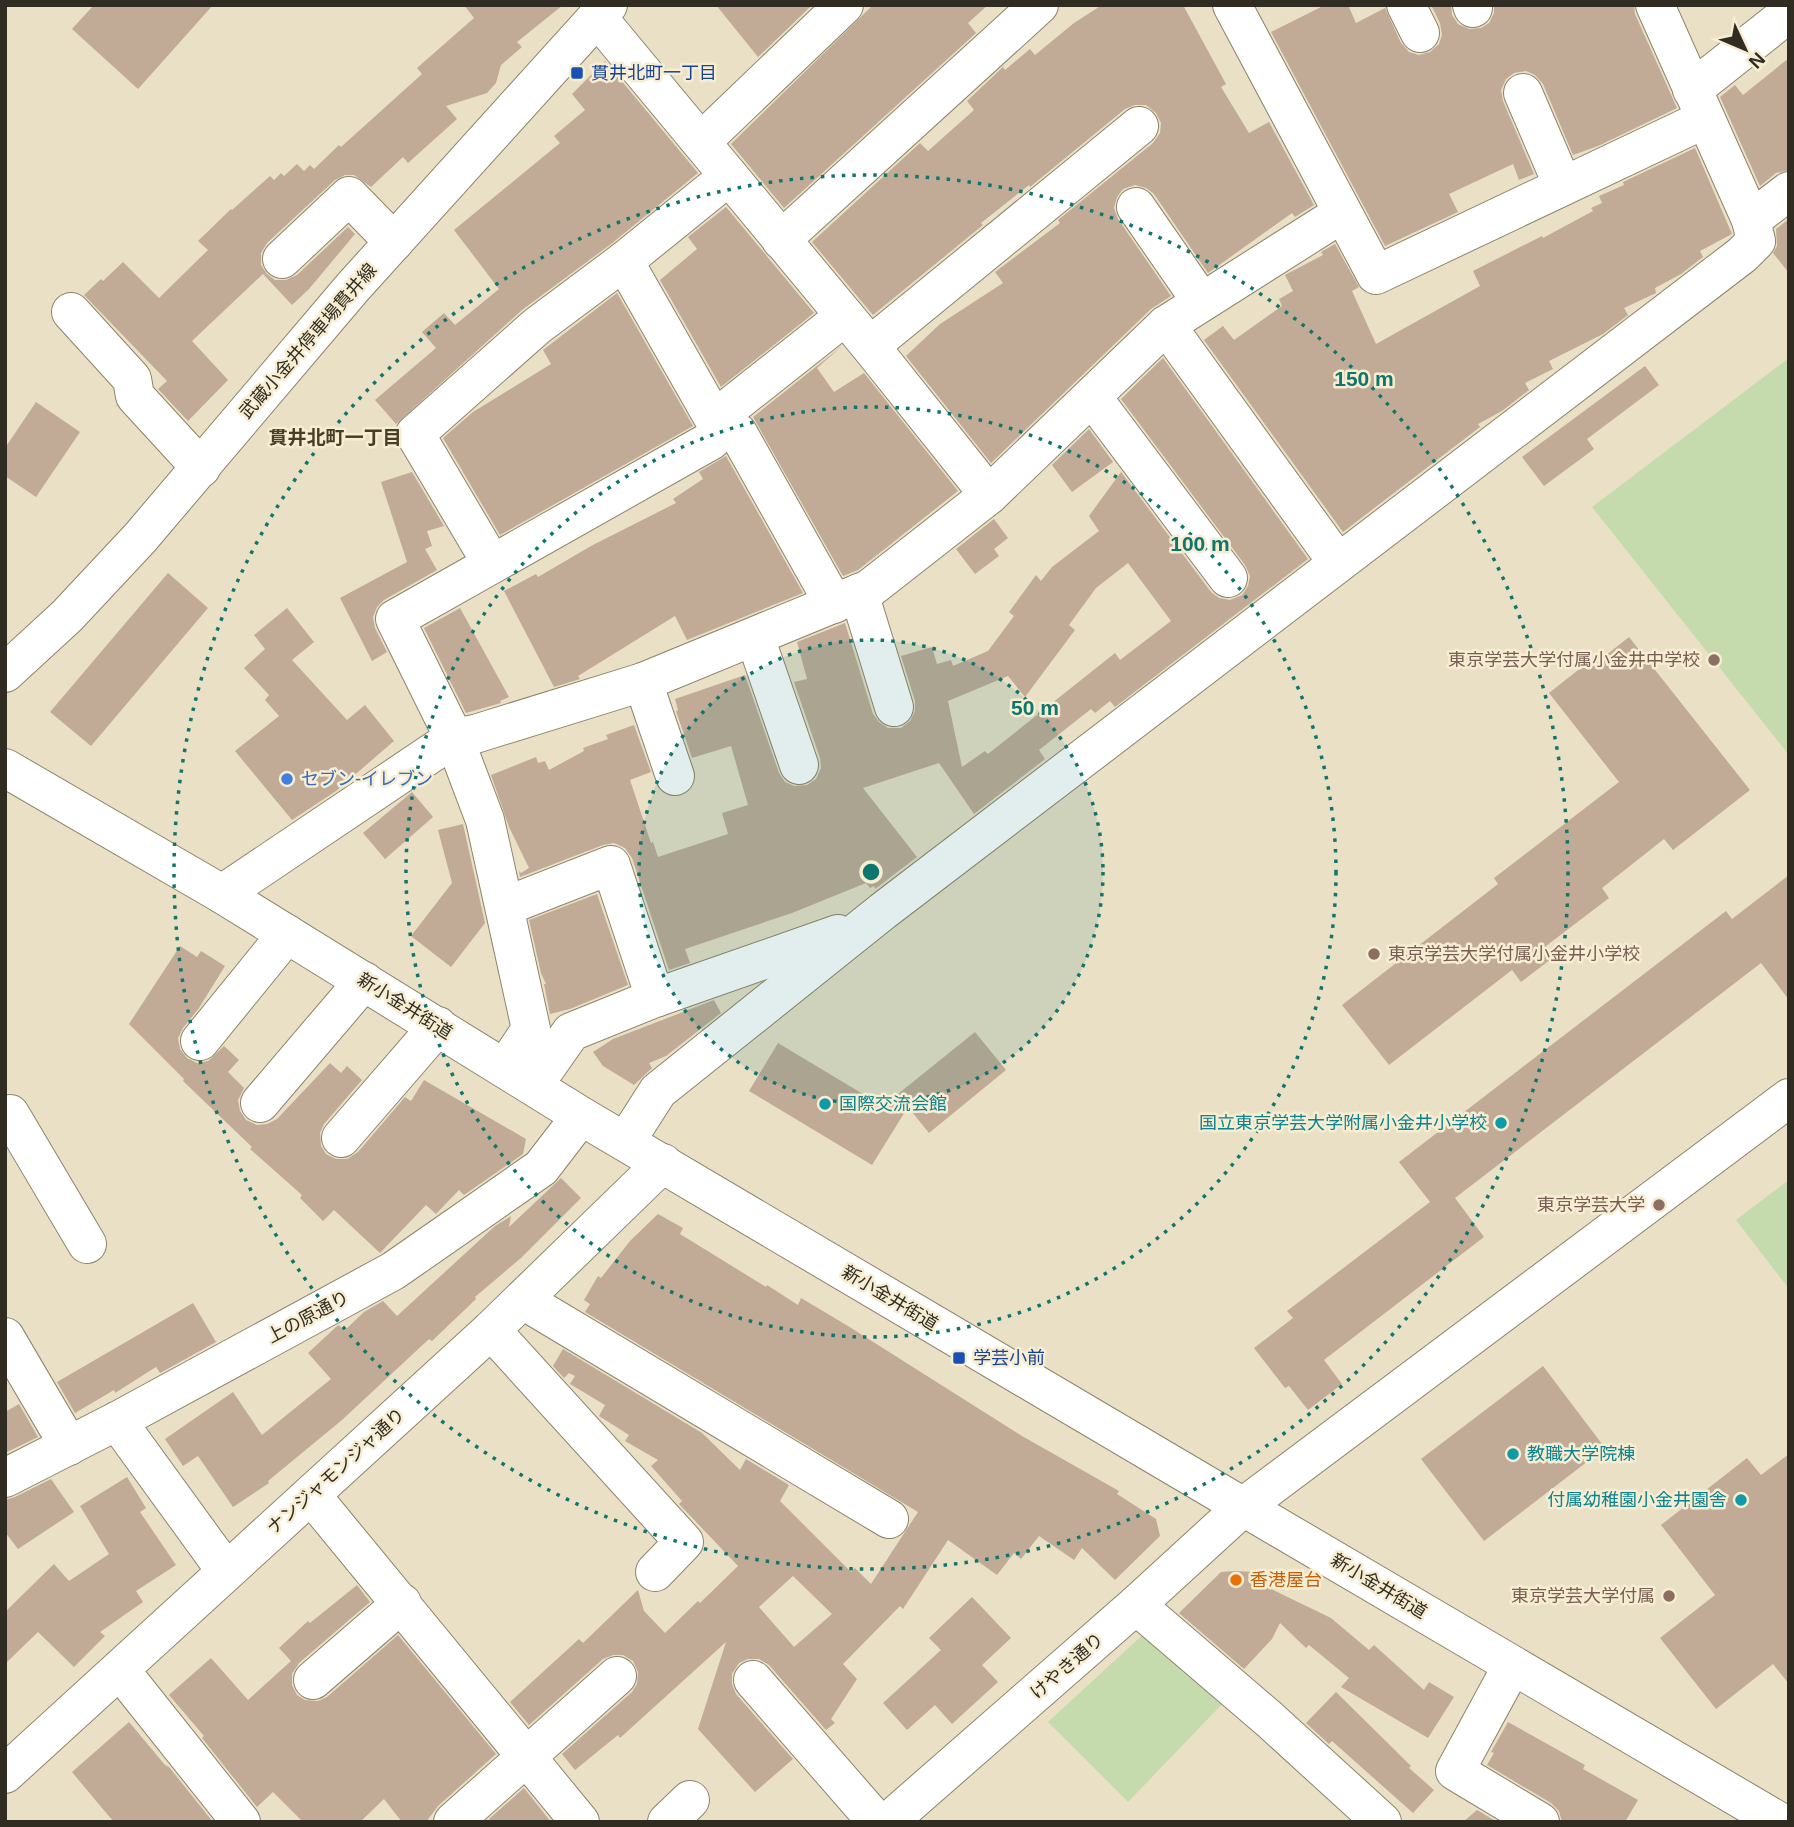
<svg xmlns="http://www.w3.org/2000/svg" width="1794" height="1827" font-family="Helvetica,'Noto Sans JP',sans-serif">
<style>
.green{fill:#c5dbad}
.building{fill:#c1ab97;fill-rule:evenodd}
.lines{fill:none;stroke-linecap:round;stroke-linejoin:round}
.minor-casing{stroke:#8d846b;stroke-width:40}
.major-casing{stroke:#8d846b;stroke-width:40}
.minor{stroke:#fff;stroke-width:38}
.major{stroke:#fff;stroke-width:38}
.ring{fill:none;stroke:#0f766e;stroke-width:3.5;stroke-dasharray:3.5 7}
.transit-dot{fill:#1a4fb4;stroke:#f7edd2;stroke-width:2.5}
.education-dot{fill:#8d6e63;stroke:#f7edd2;stroke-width:2.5}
.shop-dot{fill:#3f7fe0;stroke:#f7edd2;stroke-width:2.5}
.culture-dot{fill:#0f9aa8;stroke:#f7edd2;stroke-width:2.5}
.food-dot{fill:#e8710a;stroke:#f7edd2;stroke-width:2.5}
.labels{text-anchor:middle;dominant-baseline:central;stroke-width:5;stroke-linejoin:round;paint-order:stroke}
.transit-label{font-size:18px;fill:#164399;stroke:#f7edd2;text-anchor:start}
.street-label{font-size:18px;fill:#302c22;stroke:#f7edd2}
.education-label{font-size:18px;fill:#785e54;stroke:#f7edd2;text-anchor:end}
.shop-label{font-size:18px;fill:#366cbe;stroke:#f7edd2;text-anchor:start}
.culture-label{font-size:18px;fill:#0d838f;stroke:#f7edd2;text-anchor:start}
.food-label{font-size:18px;fill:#c56008;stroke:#f7edd2;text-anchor:start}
.neighbourhood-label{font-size:19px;font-weight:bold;fill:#463e27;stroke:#f7edd2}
.centre{fill:#0f766e;stroke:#f7edd2;stroke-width:3.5}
.ring-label{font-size:21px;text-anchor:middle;font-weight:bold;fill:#0f766e;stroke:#f7edd2;stroke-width:5;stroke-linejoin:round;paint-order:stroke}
</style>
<rect width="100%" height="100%" fill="#e9e0c5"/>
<!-- green -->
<g class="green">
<path d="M 1789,358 L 1789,755 L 1592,507 Z"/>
<path d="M 1789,1180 L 1789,1289 L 1736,1220 Z"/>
<path d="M 1147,1631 L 1226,1700 L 1128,1802 L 1048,1722 Z"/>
</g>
<!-- building -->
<g class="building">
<path d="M 94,5 L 213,5 L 138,89 L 72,29 Z"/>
<path d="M 464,5 L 563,5 L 517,42 L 522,47 L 501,65 L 496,83 L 487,93 L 446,106 L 457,119 L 408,163 L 403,157 L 371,187 L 354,175 L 345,175 L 335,180 L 267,243 L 261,253 L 261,265 L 267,274 L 275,280 L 286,280 L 297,275 L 348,227 L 355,234 L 309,289 L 292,305 L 263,274 L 192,341 L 228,380 L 188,421 L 158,389 L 167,381 L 84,295 L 101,279 L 103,281 L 123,262 L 159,298 L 208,250 L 198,241 L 231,209 L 232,210 L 270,176 L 274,180 L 281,173 L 284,176 L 297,164 L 304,171 L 310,165 L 314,169 L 339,145 L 341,147 L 422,74 L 417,68 L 474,18 Z"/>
<path d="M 716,5 L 810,5 L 811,6 L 758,57 Z"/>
<path d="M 873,5 L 988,5 L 968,23 L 976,33 L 784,208 L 731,144 Z"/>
<path d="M 1102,5 L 1183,5 L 1226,84 L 1221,87 L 1249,133 L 1269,122 L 1314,205 L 1295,217 L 1292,213 L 1208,273 L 1154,194 L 1146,188 L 1135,185 L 1123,189 L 1117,197 L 1114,208 L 1118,219 L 1171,296 L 1151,309 L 991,463 L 906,356 L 940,324 L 1003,283 L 995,272 L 1060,223 L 1058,220 L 1153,143 L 1160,133 L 1161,123 L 1156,113 L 1146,105 L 1135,105 L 1125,109 L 1030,187 L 1029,185 L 981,223 L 983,225 L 873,315 L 812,242 L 920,143 L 928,151 L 974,110 L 967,101 L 1003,67 L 1005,70 L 1030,49 L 1035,55 L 1074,23 Z"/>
<path d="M 1325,5 L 1348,5 L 1356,23 L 1385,8 L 1401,43 L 1409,52 L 1419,55 L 1430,52 L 1439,44 L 1442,35 L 1440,23 L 1431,5 L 1451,5 L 1452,15 L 1458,24 L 1469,29 L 1481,28 L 1489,23 L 1494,13 L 1494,5 L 1634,5 L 1635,14 L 1677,108 L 1598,146 L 1573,155 L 1543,84 L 1535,75 L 1526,71 L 1514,73 L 1506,79 L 1501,90 L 1503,101 L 1534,174 L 1519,180 L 1513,164 L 1449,194 L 1458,212 L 1385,246 L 1271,32 Z"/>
<path d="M 1789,58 L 1789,170 L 1776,173 L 1760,186 L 1720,97 L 1735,85 L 1743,95 Z"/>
<path d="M 605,61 L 698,173 L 611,244 L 522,310 L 396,424 L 375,400 L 436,348 L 422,332 L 444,313 L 455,325 L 499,289 L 454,230 L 560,143 L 554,136 L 585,110 L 572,94 Z"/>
<path d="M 1695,148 L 1732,234 L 1700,251 L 1703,257 L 1681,274 L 1655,288 L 1656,293 L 1624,308 L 1628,315 L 1603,334 L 1549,361 L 1553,369 L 1525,383 L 1529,390 L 1502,411 L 1478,424 L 1480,427 L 1343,532 L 1204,340 L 1223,326 L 1234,340 L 1282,306 L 1279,299 L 1293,291 L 1285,275 L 1323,255 L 1321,252 L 1335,244 L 1359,287 L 1352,291 L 1376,344 L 1480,286 L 1473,271 L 1542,236 L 1543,238 L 1593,211 L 1591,208 L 1602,203 L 1599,196 L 1624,185 L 1623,182 Z"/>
<path d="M 726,207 L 814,313 L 721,387 L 660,280 L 697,249 L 688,237 Z"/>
<path d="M 1789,219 L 1789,273 L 1773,253 L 1777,246 L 1776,229 Z"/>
<path d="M 617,293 L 693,426 L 500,535 L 443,438 L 473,412 L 551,364 L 543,350 Z"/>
<path d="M 842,346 L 817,368 L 834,392 L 864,373 L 958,491 L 858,570 L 843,576 L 753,417 Z"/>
<path d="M 1163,358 L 1308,559 L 1115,707 L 1110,701 L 1095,713 L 1091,709 L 1039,750 L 1045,759 L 974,814 L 939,763 L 863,788 L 917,857 L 875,889 L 874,886 L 870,888 L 866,883 L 792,913 L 685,949 L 690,963 L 669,970 L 632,858 L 625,848 L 614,843 L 603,845 L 520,877 L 519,871 L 521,873 L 529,868 L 509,827 L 491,775 L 536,757 L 538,763 L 545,761 L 549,770 L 584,751 L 583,748 L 608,739 L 606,735 L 634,725 L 651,772 L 630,780 L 651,843 L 653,842 L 658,857 L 728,834 L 722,813 L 748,805 L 731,746 L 692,758 L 676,711 L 678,710 L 675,699 L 745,675 L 779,773 L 785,782 L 794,786 L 807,785 L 816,779 L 821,768 L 820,758 L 794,682 L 807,679 L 797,642 L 845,623 L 873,714 L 879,722 L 888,728 L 901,728 L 910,721 L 915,711 L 915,701 L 901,656 L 932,647 L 937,664 L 951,660 L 953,666 L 988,651 L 1014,616 L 1009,612 L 1036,575 L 1041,581 L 1052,567 L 1099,531 L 1089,516 L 1121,472 L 1211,592 L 1219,598 L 1230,600 L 1242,595 L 1248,586 L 1250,576 L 1245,565 L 1121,399 ZM 1128,563 L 1171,621 L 1120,660 L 1115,653 L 988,754 L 985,751 L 962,767 L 948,701 L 1008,676 L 1025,697 L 1075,630 L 1069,625 L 1096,588 Z"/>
<path d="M 1645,366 L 1659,385 L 1587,439 L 1594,449 L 1544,486 L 1522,457 Z"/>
<path d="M 36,402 L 80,432 L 36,497 L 5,476 L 5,448 Z"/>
<path d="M 1089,429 L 1113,462 L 1072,492 L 1052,465 Z"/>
<path d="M 726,456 L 803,593 L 687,640 L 675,616 L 578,676 L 580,679 L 554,687 L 504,591 L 536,574 L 538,577 L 591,546 L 676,503 L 673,499 L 703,479 L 699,472 Z"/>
<path d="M 412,472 L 444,526 L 427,531 L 432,546 L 425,549 L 437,570 L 384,600 L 377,607 L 373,617 L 375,628 L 387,652 L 372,661 L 340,598 L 407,562 L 381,482 Z"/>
<path d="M 994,519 L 1008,538 L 994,549 L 999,556 L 975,574 L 956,549 Z"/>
<path d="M 168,573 L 208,608 L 91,746 L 50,712 Z"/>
<path d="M 287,608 L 314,642 L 292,660 L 347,720 L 365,705 L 394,741 L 336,791 L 292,820 L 235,751 L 279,716 L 265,700 L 269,695 L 244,668 L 265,649 L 254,635 Z"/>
<path d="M 460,608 L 509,697 L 500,701 L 501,703 L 466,713 L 424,628 Z"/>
<path d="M 1629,637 L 1750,790 L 1673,850 L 1664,839 L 1602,888 L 1609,898 L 1546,946 L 1555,956 L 1521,982 L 1512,970 L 1389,1065 L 1342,1005 L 1498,884 L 1494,878 L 1619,782 L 1549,693 L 1587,663 L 1591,667 Z"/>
<path d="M 412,792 L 433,817 L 385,859 L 363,833 Z"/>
<path d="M 463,824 L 485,923 L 451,967 L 411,936 L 452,883 L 438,830 Z"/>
<path d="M 1789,875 L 1789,1000 L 1761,963 L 1455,1198 L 1484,1237 L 1324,1360 L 1342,1384 L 1308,1410 L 1289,1386 L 1285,1388 L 1254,1348 L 1293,1318 L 1287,1311 L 1430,1202 L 1399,1162 L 1726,911 L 1732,919 Z"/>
<path d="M 597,894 L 628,985 L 570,1009 L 550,1014 L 544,984 L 546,984 L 541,973 L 529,920 Z"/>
<path d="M 180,946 L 197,957 L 201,951 L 225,966 L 199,1008 L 183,1028 L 178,1038 L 180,1049 L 187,1058 L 197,1063 L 208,1061 L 224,1046 L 239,1060 L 228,1072 L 244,1088 L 238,1100 L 240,1111 L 246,1120 L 257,1125 L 267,1124 L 277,1119 L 330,1063 L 341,1073 L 347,1066 L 362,1080 L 324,1124 L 320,1133 L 321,1146 L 326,1154 L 336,1159 L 347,1159 L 358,1152 L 405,1097 L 411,1101 L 424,1080 L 526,1139 L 523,1154 L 464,1195 L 459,1190 L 436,1214 L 426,1205 L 380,1253 L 334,1210 L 323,1221 L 300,1198 L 302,1195 L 250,1149 L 252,1147 L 183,1081 L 184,1079 L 129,1024 Z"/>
<path d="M 714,1000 L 721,1013 L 666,1056 L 649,1063 L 652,1068 L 634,1085 L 603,1066 L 593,1052 L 613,1039 Z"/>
<path d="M 975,1032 L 1006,1070 L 929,1133 L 908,1107 L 872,1165 L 749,1091 L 778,1043 L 883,1106 Z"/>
<path d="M 561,1178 L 581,1198 L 521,1258 L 475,1297 L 476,1299 L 432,1341 L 429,1339 L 342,1420 L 268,1481 L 269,1483 L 233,1507 L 198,1456 L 183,1466 L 165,1439 L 233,1392 L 262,1435 L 331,1379 L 308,1353 L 336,1327 L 339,1325 L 344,1331 L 364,1312 L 383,1301 L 397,1316 L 495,1226 L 511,1216 L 509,1227 Z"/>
<path d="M 658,1214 L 683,1228 L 680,1234 L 766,1287 L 767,1285 L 798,1305 L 801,1298 L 848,1326 L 1022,1436 L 1119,1491 L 1117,1494 L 1156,1519 L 1160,1536 L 1115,1580 L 1082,1548 L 1074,1560 L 1039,1536 L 1021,1559 L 1014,1553 L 997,1575 L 948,1540 L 903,1609 L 900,1606 L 843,1664 L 857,1679 L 831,1719 L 835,1723 L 826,1730 L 769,1665 L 759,1659 L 748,1659 L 739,1663 L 732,1674 L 732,1684 L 736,1694 L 793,1759 L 755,1792 L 698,1729 L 726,1642 L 620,1738 L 618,1735 L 575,1770 L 562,1754 L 632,1692 L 637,1684 L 638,1672 L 633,1661 L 623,1655 L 613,1655 L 603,1659 L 529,1725 L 510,1702 L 579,1639 L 583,1643 L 638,1590 L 644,1611 L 665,1633 L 698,1601 L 700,1603 L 738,1566 L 679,1504 L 682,1501 L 651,1466 L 658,1460 L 625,1441 L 629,1435 L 599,1416 L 605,1405 L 570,1384 L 575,1376 L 569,1373 L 564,1378 L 553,1366 L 563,1349 L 702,1433 L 740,1470 L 746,1459 L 789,1485 L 780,1501 L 851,1572 L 855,1568 L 871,1584 L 918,1512 L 585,1312 L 590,1304 L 584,1300 L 598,1276 L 601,1278 L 630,1241 ZM 793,1576 L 832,1614 L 794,1647 L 759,1607 Z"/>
<path d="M 193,1303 L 216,1342 L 160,1373 L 156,1367 L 115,1393 L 114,1390 L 75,1413 L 57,1382 Z"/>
<path d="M 1543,1366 L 1605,1448 L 1484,1541 L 1421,1459 Z"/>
<path d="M 19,1404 L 38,1437 L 5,1453 L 5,1412 Z"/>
<path d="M 1789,1454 L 1789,1684 L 1773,1664 L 1716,1709 L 1660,1638 L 1715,1595 L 1661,1525 L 1747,1458 L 1761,1475 Z"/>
<path d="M 127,1477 L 146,1508 L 140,1512 L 176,1565 L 136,1591 L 143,1602 L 100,1632 L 105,1636 L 74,1667 L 38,1632 L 5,1664 L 5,1612 L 54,1564 L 69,1581 L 109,1554 L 80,1506 Z"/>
<path d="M 51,1479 L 74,1512 L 18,1549 L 5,1532 L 5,1500 L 15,1497 Z"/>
<path d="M 1235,1571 L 1253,1572 L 1271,1589 L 1331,1618 L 1369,1650 L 1374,1645 L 1424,1690 L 1429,1682 L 1454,1697 L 1428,1738 L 1341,1687 L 1349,1678 L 1309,1645 L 1306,1648 L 1280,1623 L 1272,1639 L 1244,1669 L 1179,1613 L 1221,1572 Z"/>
<path d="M 357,1585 L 370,1602 L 299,1663 L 292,1674 L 292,1685 L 297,1695 L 305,1700 L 318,1701 L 327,1697 L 398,1635 L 496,1754 L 438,1806 L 426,1822 L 402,1822 L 384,1799 L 360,1822 L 303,1822 L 273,1792 L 257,1807 L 202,1738 L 204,1736 L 169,1695 L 211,1658 L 248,1700 L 291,1661 L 279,1648 L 308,1621 L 310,1623 Z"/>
<path d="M 972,1597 L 1011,1638 L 982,1665 L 998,1682 L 952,1724 L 935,1705 L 907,1730 L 883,1703 L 941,1650 L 929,1638 Z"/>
<path d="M 1336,1692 L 1411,1766 L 1409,1768 L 1434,1790 L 1413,1813 L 1332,1741 L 1329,1744 L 1306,1723 Z"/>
<path d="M 129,1722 L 165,1765 L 169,1767 L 213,1822 L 114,1822 L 102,1808 L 72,1772 Z"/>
<path d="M 1508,1722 L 1585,1765 L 1583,1769 L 1638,1800 L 1625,1822 L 1562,1822 L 1559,1811 L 1551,1803 L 1487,1765 L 1494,1753 L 1491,1752 Z"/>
<path d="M 524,1788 L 551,1822 L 492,1822 L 489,1819 Z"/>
<path d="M 1477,1810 L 1497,1822 L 1463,1822 Z"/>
</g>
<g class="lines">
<!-- minor casing -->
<g class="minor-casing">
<g id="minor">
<path d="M 1232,5 L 1376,275 L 1705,119"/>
<path d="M 1406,5 L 1420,33"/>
<path d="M 1472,5 L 1473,8"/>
<path d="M 597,17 L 870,346 L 989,495"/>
<path d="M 1692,90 L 1789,13"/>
<path d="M 1523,93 L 1563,186"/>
<path d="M 701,142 L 844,5"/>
<path d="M 1136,207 L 1201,301"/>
<path d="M 1751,220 L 1789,191"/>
<path d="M 781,240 L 1039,5"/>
<path d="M 282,259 L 349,196 L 394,242"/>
<path d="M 71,312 L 132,379 L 135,396 L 201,468"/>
<path d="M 1166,325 L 1338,563"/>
<path d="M 870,346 L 1139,126"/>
<path d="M 1092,397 L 1228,578"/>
<path d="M 492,564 L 415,434 L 537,326 L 624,261 L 729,176"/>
<path d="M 859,593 L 894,707"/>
<path d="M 834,604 L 738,433 L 719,428 L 730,407 L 845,316"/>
<path d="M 755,637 L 799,765"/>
<path d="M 643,682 L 675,776"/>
<path d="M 222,894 L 454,738 L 475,734 L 643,682 L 869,589 L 989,495 L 1166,325 L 1341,214"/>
<path d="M 506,906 L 611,865 L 655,998"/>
<path d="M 200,1041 L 287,934"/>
<path d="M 505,1068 L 531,1029 L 485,820 L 454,738 L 395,619 L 712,440 L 719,428 L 624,261"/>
<path d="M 533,1086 L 571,1032 L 655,998 L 838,934"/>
<path d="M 260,1103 L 364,981"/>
<path d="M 10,1114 L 87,1244"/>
<path d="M 341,1138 L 438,1026"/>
<path d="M 626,1141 L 658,1091 L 883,911 L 1742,255 L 1756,241 L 1751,220 L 1655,5"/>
<path d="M 523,1300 L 889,1519"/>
<path d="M 491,1330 L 684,1542 L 655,1572"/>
<path d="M 5,1337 L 69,1446"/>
<path d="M 117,1421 L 226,1571"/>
<path d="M 5,1478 L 117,1421 L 393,1271 L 541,1168 L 581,1116"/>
<path d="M 311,1495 L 580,1822"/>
<path d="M 1136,1605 L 1269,1719 L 1382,1822"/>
<path d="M 1512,1666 L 1455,1771 L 1540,1822"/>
<path d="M 120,1670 L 241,1822"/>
<path d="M 313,1680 L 402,1603"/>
<path d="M 753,1680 L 877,1822"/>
<path d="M 5,1774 L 491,1330 L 663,1163"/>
<path d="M 453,1822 L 617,1676"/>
<path d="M 667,1822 L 690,1800"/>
<path d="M 888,1822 L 1136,1605 L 1243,1507 L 1789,1098"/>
</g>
</g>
<!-- major casing -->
<g class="major-casing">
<g id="major">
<path d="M 5,673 L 67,616 L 140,538 L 353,287 L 608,5"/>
<path d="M 5,768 L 222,894 L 581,1116 L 1201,1482 L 1780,1822"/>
</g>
</g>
<!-- minor -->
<use href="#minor" class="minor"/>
<!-- major -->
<use href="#major" class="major"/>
</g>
<!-- distance rings -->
<circle cx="871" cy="872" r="232" fill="#0f766e" fill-opacity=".12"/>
<g class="ring">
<circle cx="871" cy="872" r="232"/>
<circle cx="871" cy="872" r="465"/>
<circle cx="871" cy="872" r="697"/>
</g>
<!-- markers -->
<g class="transit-dot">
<rect x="570" y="66" width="14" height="14" rx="3.5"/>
<rect x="952" y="1351" width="14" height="14" rx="3.5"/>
</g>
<g class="education-dot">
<circle cx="1714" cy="660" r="7"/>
<circle cx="1374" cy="954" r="7"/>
<circle cx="1659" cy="1205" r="7"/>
<circle cx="1669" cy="1596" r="7"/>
</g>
<circle class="shop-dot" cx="287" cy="779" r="7"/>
<g class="culture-dot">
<circle cx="825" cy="1104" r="7"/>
<circle cx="1501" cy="1123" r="7"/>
<circle cx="1513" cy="1454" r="7"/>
<circle cx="1741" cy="1500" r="7"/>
</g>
<circle class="food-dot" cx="1236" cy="1580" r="7"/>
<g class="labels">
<!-- transit labels -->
<g class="transit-label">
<text x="591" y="73">貫井北町一丁目</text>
<text x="973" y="1358">学芸小前</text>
</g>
<!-- street labels -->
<g class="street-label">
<text transform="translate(308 341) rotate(-49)">武蔵小金井停車場貫井線</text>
<text transform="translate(405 1006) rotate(32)">新小金井街道</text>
<text transform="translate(890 1298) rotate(31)">新小金井街道</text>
<text transform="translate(308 1317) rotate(-28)">上の原通り</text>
<text transform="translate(336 1471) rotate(-42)">ナンジャモンジャ通り</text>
<text transform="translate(1379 1586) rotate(31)">新小金井街道</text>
<text transform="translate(1067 1666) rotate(-41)">けやき通り</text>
</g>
<!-- education labels -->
<g class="education-label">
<text x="1700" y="660">東京学芸大学付属小金井中学校</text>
<text x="1388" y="954" text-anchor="start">東京学芸大学付属小金井小学校</text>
<text x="1645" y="1205">東京学芸大学</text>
<text x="1655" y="1596">東京学芸大学付属</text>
</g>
<!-- shop labels -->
<g class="shop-label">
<text x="301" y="779">セブン-イレブン</text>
</g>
<!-- culture labels -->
<g class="culture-label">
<text x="839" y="1104">国際交流会館</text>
<text x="1487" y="1123" text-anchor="end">国立東京学芸大学附属小金井小学校</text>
<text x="1527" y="1454">教職大学院棟</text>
<text x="1727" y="1500" text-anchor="end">付属幼稚園小金井園舎</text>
</g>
<!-- food labels -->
<g class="food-label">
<text x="1250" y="1580">香港屋台</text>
</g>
<!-- neighbourhood labels -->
<g class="neighbourhood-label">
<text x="335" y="437">貫井北町一丁目</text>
</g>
</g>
<circle cx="871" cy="872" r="10" class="centre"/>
<g class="ring-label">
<text x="1364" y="386">150 m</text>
<text x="1200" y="551">100 m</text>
<text x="1035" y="715">50 m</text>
</g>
<!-- border -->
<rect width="1794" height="1827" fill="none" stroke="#302c22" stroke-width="14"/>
<!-- north arrow -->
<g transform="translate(1745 49) rotate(134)" stroke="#f7edd2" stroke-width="5" paint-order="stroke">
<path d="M0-5L12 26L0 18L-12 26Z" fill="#302c22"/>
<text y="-10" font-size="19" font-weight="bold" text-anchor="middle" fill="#302c22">N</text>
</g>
</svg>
